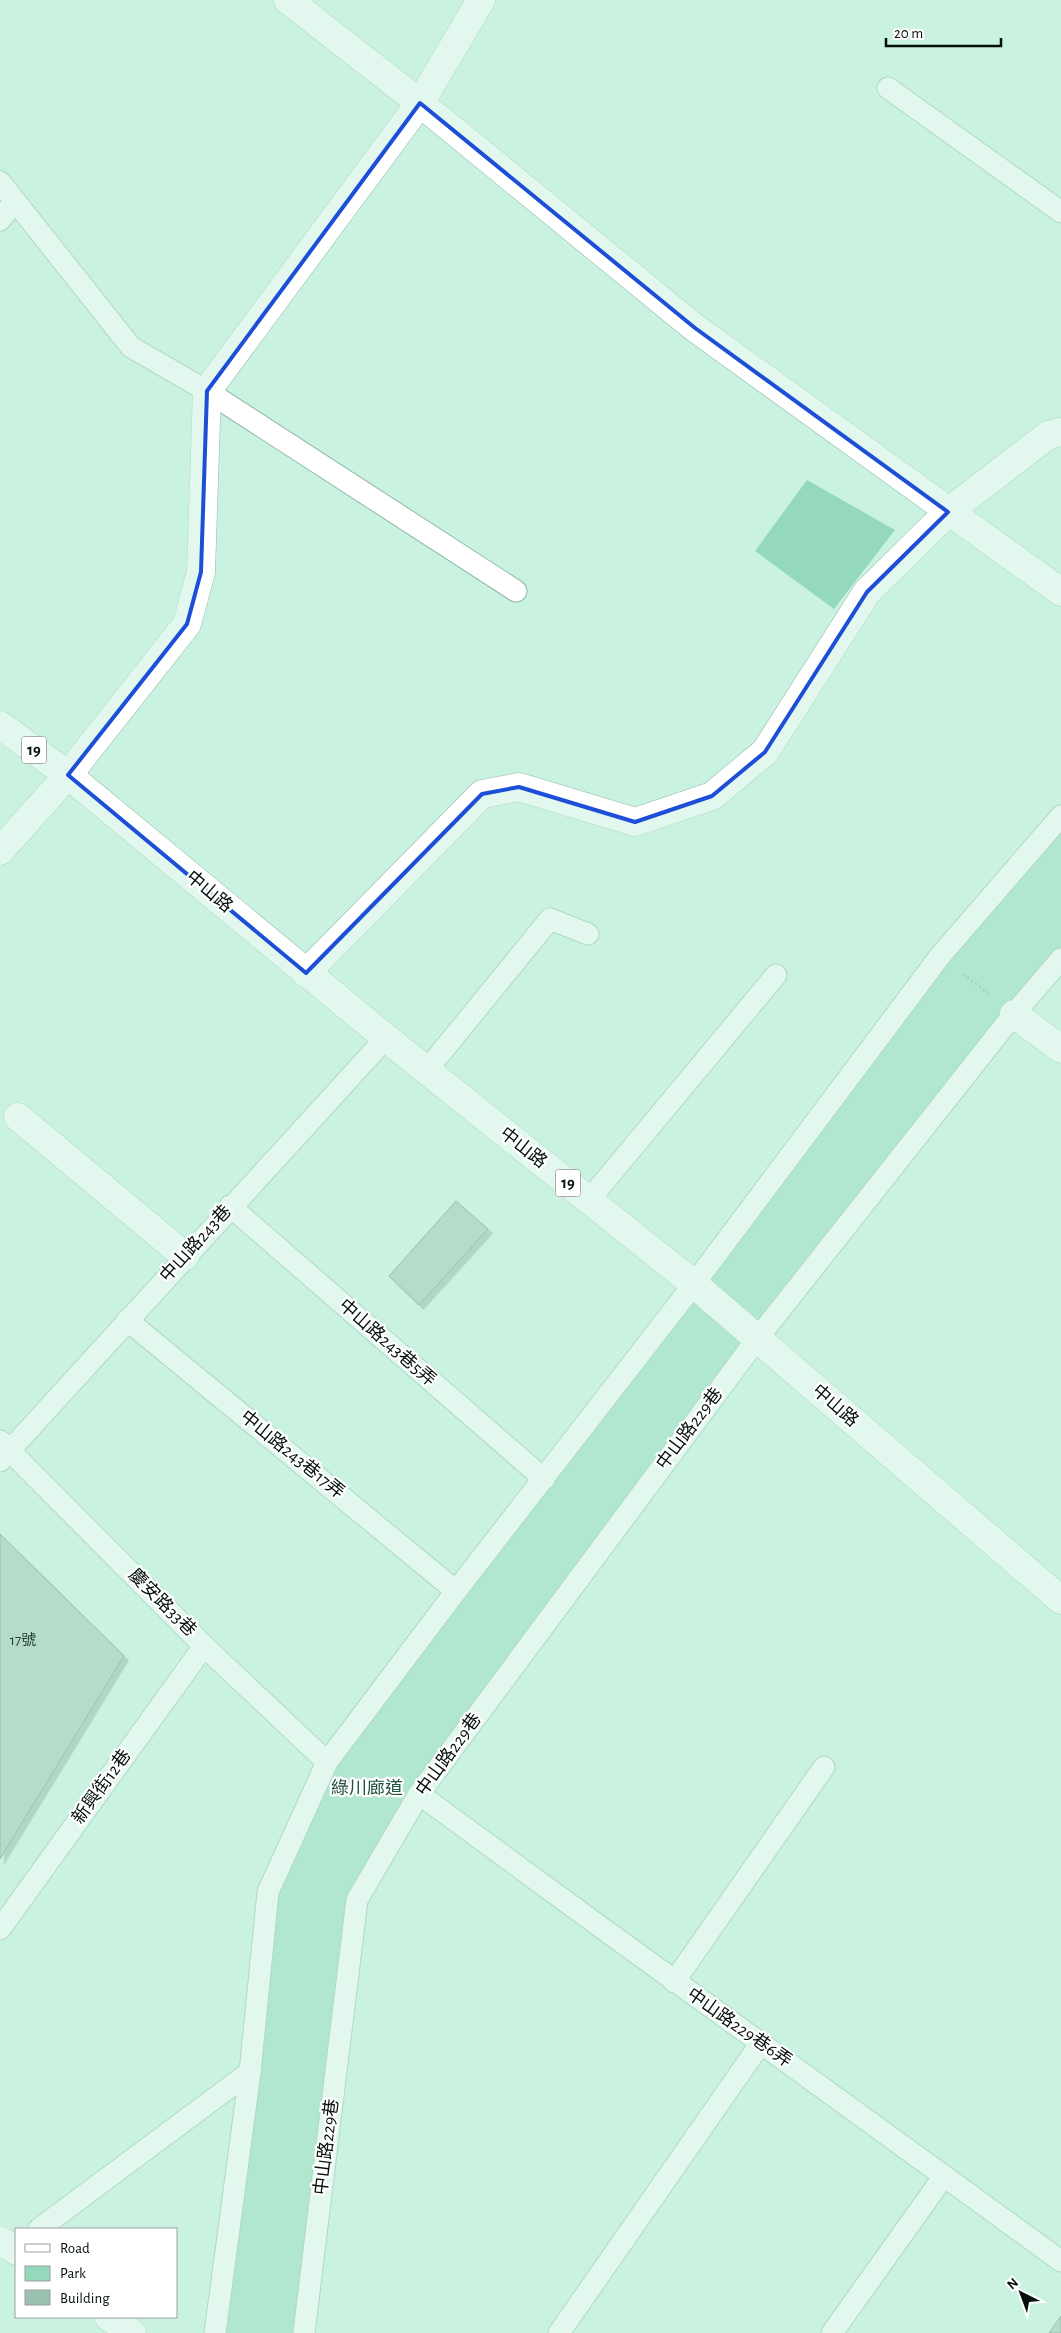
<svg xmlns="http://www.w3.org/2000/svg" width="1061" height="2333" font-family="'Alegreya Sans','Noto Sans TC',sans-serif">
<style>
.green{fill:#94d9bb}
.building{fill:#9bc2b1;stroke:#5c8171;filter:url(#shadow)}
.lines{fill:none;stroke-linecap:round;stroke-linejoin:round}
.lane-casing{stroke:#92b9a7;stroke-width:23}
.street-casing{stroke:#92b9a7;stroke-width:29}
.secondary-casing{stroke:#92b9a7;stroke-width:29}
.primary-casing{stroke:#92b9a7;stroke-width:29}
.path{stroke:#8bab9d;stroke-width:3;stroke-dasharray:2.5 2.5;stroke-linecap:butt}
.lane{stroke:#fff;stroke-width:21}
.street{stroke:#fff;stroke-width:28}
.secondary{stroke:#fff;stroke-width:28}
.primary{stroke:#fff;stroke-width:28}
.marked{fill:none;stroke:#1d4ed8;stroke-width:4;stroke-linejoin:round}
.labels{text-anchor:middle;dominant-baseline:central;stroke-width:4.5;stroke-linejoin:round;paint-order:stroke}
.number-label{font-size:15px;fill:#2a3d34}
.shield{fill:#fff;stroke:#4f5854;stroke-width:1}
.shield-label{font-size:16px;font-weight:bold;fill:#04110b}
.street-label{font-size:18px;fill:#04110b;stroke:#fff}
.park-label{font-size:18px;fill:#20503e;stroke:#fff}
</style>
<defs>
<filter id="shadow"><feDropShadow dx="4.5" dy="4.5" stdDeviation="0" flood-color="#0004"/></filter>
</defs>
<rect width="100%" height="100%" fill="#caf2e0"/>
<!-- green -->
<g class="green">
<path d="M 807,480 L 895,530 L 834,609 L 755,551 Z"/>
<path d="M 1061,816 L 1061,959 L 419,1794 L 357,1900 L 304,2333 L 215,2333 L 268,1892 L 327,1762 Z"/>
</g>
<!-- building -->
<g class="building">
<path d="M 456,1201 L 488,1229 L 419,1305 L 389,1276 Z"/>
<path d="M 0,1534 L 124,1656 L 0,1859 Z"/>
<path d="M 1061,2316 L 1061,2333 L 1049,2333 Z"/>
</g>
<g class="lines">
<!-- lane casing -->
<g class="lane-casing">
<g id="lane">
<path d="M 888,88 L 1061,212"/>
<path d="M 0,182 L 131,347 L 207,391 L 516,591"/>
<path d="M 0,220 L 15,201"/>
<path d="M 426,1071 L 550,919 L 588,934"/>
<path d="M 589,1200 L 776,975"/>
<path d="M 230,1206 L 544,1479"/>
<path d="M 127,1320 L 456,1591"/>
<path d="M 0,1441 L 204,1646 L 327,1762"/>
<path d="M 0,1461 L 386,1038"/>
<path d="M 419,1794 C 632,1951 847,2105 1061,2261"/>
<path d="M 0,1929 L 204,1646"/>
<path d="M 674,1982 L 824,1767"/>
<path d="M 39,2229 L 250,2072"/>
<path d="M 215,2333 L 250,2072 L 268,1892 L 327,1762 L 456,1591 L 694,1284 L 940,956 L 1061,816"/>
<path d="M 304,2333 L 357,1900 L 419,1794 L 757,1339 L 1014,1014 L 1061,959"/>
<path d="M 559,2333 L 761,2043"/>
<path d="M 832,2333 L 944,2176"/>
</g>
</g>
<!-- street casing -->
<g class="street-casing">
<g id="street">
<path d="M 288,0 L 420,103 L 695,328 L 1061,592"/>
<path d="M 68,775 L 187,624 L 201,572 L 207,391 L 420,103 L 481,0"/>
<path d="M 306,973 L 482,794 L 519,787 L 635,822 L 712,796 L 765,752 L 867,592 L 948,512 L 1048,435 L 1061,432"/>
<path d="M 1014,1014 L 1061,1049"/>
<path d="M 18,1117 L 185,1256"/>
<path d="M 0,2240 L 16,2251"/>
<path d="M 109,2317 L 132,2333"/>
</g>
</g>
<!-- secondary casing -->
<g class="secondary-casing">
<path id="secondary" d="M 0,851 L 68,775"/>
</g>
<!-- primary casing -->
<g class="primary-casing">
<path id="primary" d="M 0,725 L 68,775 L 386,1038 L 694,1284 L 1061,1600"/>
</g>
<!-- path -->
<path class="path" d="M 963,974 L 988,993"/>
<!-- lane -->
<use href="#lane" class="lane"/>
<!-- street -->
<use href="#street" class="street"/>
<!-- secondary -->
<use href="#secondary" class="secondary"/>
<!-- primary -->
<use href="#primary" class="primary"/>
</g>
<!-- marked area -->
<path d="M0 0H1061V2333H0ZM 420,103 L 695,328 L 948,512 L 867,592 L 765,752 L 712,796 L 635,822 L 519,787 L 482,794 L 306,973 L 68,775 L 187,624 L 201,572 L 207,391 Z" fill="#caf2e0" fill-opacity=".55" fill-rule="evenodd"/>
<path class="marked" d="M 420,103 L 695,328 L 948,512 L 867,592 L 765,752 L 712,796 L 635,822 L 519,787 L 482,794 L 306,973 L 68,775 L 187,624 L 201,572 L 207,391 Z"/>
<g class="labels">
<!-- number labels -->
<g class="number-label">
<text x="23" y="1640">17號</text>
</g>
<!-- shield labels -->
<g class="shield">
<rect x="21.5" y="736.5" width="25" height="27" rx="4"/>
<rect x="555.5" y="1169.5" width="25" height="27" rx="4"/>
</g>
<g class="shield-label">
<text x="34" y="750">19</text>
<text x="568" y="1183">19</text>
</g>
<!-- street labels -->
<g class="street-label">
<text transform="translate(209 892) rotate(40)">中山路</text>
<text transform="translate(523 1148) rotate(38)">中山路</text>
<text transform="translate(196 1244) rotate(-48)">中山路243巷</text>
<text transform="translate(387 1343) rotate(41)">中山路243巷5弄</text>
<text transform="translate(835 1406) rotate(41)">中山路</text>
<text transform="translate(690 1429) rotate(-53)">中山路229巷</text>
<text transform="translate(292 1455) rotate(39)">中山路243巷17弄</text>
<text transform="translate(162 1603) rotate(45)">慶安路33巷</text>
<text transform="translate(449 1755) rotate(-54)">中山路229巷</text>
<text transform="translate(102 1787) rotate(-54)">新興街12巷</text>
<text transform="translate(739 2028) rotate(35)">中山路229巷6弄</text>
<text transform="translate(327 2147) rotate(-83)">中山路229巷</text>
</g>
<!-- park labels -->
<g class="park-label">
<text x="367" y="1789">綠川廊道</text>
</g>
</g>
<!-- legend -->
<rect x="15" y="2228" width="162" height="90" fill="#ffffff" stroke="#9ba09d"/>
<rect x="25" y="2244" width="25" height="8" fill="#ffffff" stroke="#9ba09d"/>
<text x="60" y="2253" font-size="15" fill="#04110b">Road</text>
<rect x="25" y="2266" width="25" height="15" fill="#94d9bb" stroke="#9ba09d"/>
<text x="60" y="2278" font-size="15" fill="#04110b">Park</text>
<rect x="25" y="2290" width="25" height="15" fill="#9bc2b1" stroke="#9ba09d"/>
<text x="60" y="2303" font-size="15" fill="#04110b">Building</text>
<!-- north arrow -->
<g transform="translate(1021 2293) rotate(318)" stroke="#ffffff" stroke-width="4" paint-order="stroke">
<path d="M0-4L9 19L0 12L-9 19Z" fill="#04110b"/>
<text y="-8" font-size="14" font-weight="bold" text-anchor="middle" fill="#04110b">N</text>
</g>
<!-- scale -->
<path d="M886 38v8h115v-8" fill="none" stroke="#04110b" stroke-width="2.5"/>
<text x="894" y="38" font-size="15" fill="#04110b" stroke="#ffffff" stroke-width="4" paint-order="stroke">20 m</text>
</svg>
